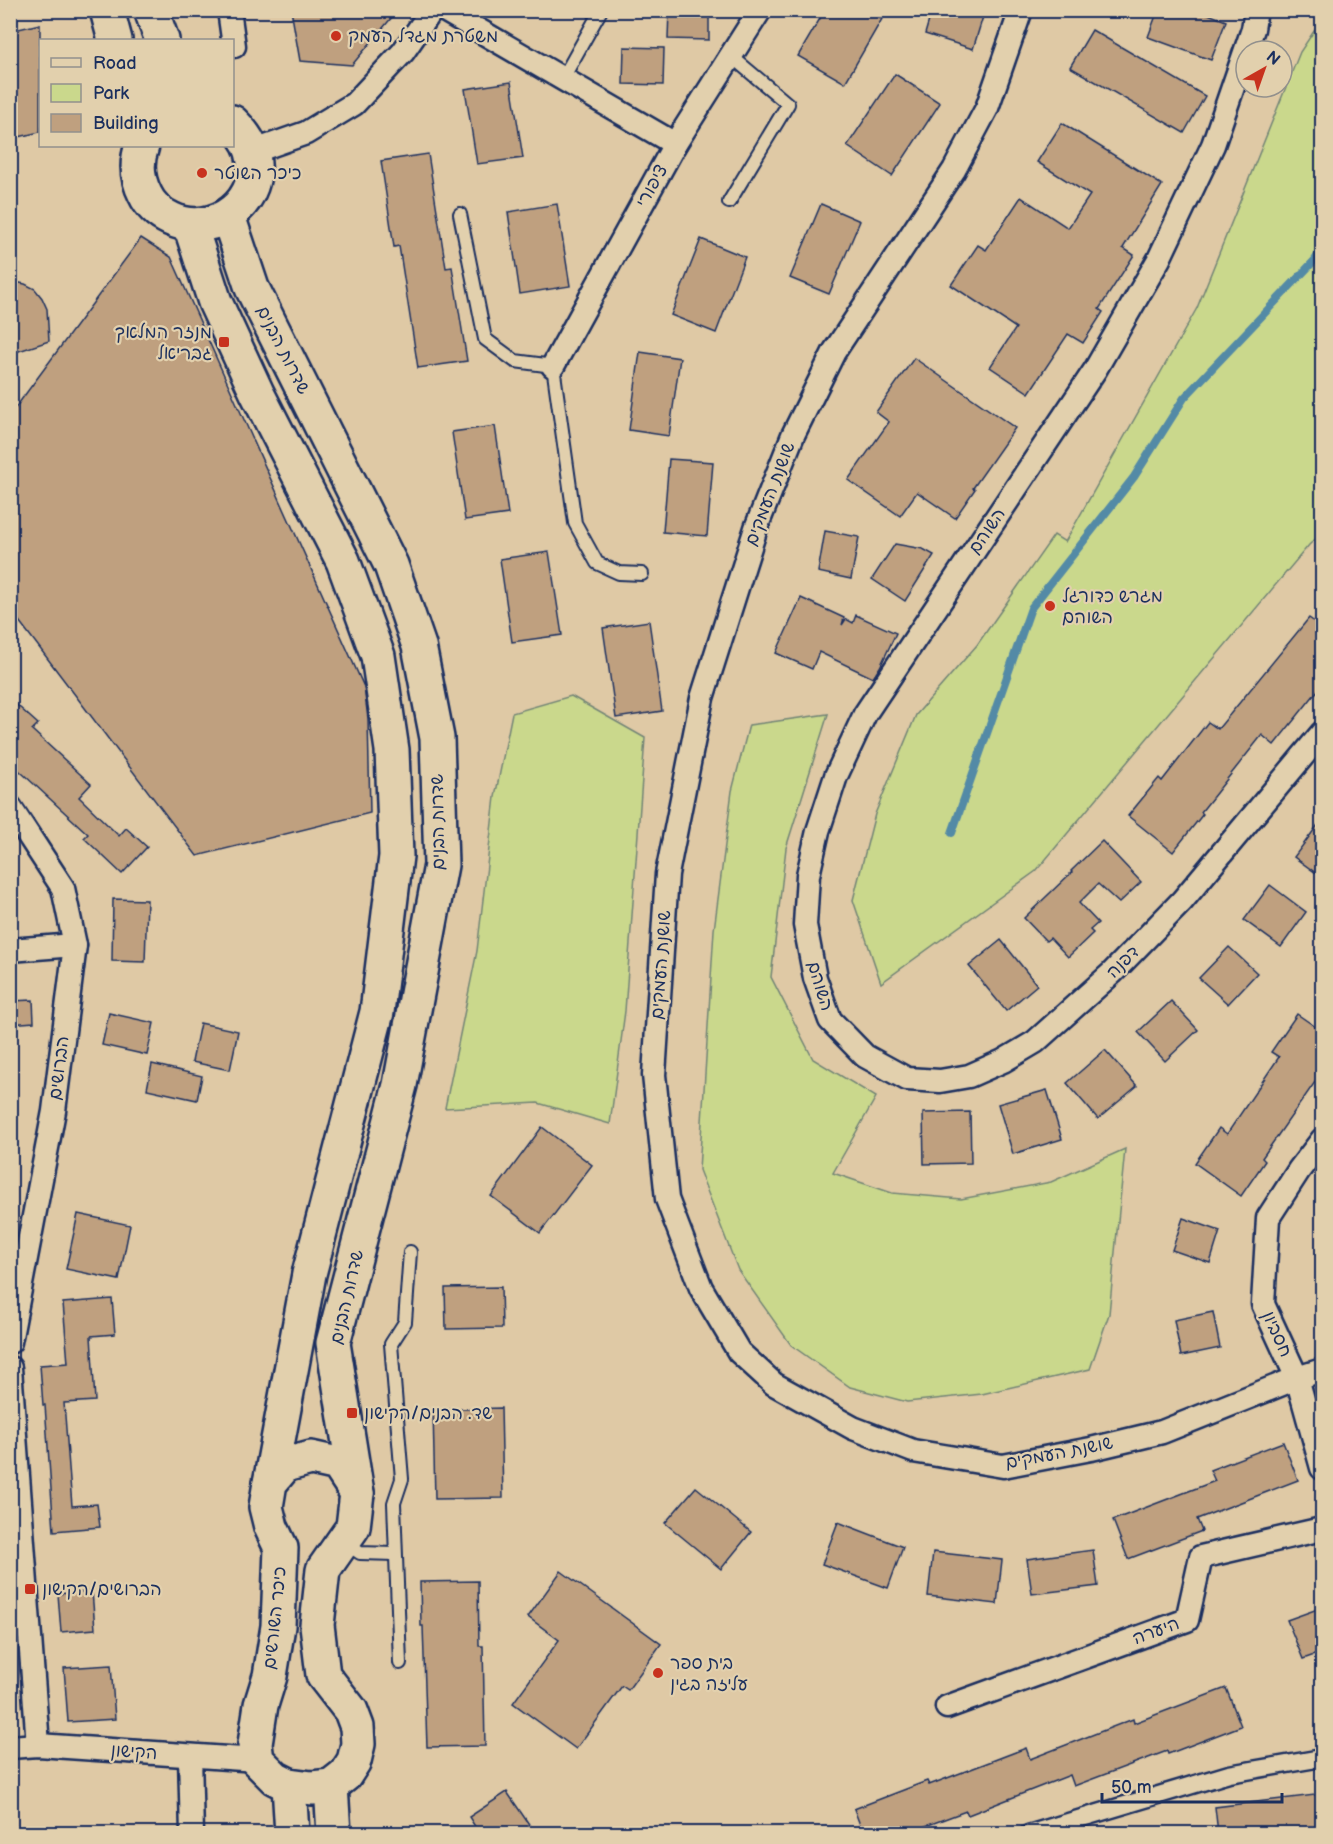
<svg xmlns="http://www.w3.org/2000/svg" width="1333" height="1844" font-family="'Balsamiq Sans','Playpen Sans Hebrew',sans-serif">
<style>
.green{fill:#cad88c;stroke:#728475;stroke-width:1.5}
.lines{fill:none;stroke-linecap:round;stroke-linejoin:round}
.stream{stroke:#538aa6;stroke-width:8}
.building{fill:#bfa07f;stroke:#1b2f5e;stroke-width:1.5}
.service-casing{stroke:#1b2f5e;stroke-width:16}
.pedestrian-casing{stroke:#1b2f5e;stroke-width:21}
.minor-casing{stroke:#1b2f5e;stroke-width:27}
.secondary-casing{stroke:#1b2f5e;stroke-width:38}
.service{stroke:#e2d0ad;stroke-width:12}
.pedestrian{stroke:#e2d0ad;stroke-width:16}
.minor{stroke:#e2d0ad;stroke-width:22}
.secondary{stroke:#e2d0ad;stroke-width:33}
.poi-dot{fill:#c8321e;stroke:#e2d0ad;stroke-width:2}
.labels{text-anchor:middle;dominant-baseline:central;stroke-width:4.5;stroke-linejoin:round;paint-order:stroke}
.poi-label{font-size:18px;fill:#1b2f5e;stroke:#e2d0ad;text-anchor:start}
.street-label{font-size:18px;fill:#1b2f5e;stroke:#e2d0ad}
</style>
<rect width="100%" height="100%" fill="#dfc9a5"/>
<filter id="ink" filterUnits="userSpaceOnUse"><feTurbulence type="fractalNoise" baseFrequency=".0167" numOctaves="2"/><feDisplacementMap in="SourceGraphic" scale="12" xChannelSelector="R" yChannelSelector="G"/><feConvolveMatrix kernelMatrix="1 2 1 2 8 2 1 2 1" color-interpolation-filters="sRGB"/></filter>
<g filter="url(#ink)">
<!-- green -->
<g class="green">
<path d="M 1322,19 L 1322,533 L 1309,545 L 1036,871 L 881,983 L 853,900 L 875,814 L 916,715 L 977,645 L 1054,535 L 1065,542 L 1197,308 L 1300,52 Z"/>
<path d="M 571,696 L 645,738 L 625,1011 L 610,1124 L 538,1103 L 445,1108 L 477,951 L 495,797 L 512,713 Z"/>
<path d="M 828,714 L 786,848 L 771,977 L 813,1059 L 876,1097 L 833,1173 L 892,1193 L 961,1199 L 1051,1182 L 1125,1149 L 1109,1314 L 1090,1369 L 982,1394 L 907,1402 L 850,1387 L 791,1345 L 738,1270 L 699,1170 L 714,930 L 732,791 L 749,725 Z"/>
</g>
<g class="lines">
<!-- stream -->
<path class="stream" d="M 952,833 L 1031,608 L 1134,477 L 1184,398 L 1315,260 L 1322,249"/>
</g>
<!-- building -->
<g class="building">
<path d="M 291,10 L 398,10 L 352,65 L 300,61 Z"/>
<path d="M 669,10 L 709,10 L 709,40 L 668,39 Z"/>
<path d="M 825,10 L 869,10 L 882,19 L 845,83 L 798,56 Z"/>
<path d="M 932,10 L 985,10 L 973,49 L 925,34 Z"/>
<path d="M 1158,10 L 1198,10 L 1226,21 L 1211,60 L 1148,37 Z"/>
<path d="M 40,24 L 40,132 L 10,139 L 10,31 Z"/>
<path d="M 1092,30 L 1205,96 L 1184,133 L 1070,67 Z"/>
<path d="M 624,47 L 664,48 L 663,85 L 623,84 Z"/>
<path d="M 895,74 L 940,103 L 892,176 L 847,146 Z"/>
<path d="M 511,82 L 523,158 L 477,164 L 465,89 Z"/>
<path d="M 1062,123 L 1162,185 L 1123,248 L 1134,255 L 1099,309 L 1103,312 L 1083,343 L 1068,334 L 1029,393 L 990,367 L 1016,328 L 951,285 L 978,245 L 986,250 L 1021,197 L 1068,228 L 1090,195 L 1037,162 Z"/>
<path d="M 428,154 L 446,268 L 452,267 L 467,361 L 418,368 L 399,246 L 394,247 L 381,161 Z"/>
<path d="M 557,204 L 570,286 L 520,294 L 508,212 Z"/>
<path d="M 821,204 L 860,221 L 829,294 L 790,278 Z"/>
<path d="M 141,238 L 171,257 L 364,687 L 368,719 L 370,813 L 197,856 L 10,609 L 10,415 Z"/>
<path d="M 701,239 L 745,257 L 716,333 L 671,315 Z"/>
<path d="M 10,281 L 25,284 L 35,289 L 42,298 L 47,309 L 49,341 L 10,354 Z"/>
<path d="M 640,352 L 680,358 L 669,436 L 629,430 Z"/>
<path d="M 914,358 L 1015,428 L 973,488 L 975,489 L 955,518 L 917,492 L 900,516 L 848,480 L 889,422 L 876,412 Z"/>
<path d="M 495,426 L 508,514 L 465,520 L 452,432 Z"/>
<path d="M 669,459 L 713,462 L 707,536 L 663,532 Z"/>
<path d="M 825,531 L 859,537 L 851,579 L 818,572 Z"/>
<path d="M 895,544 L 923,549 L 934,555 L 905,601 L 872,579 Z"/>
<path d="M 549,552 L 562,635 L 512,642 L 500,559 Z"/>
<path d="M 801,598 L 844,618 L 842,625 L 846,619 L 853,623 L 856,615 L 896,633 L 880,667 L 873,678 L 819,652 L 812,669 L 776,653 Z"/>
<path d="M 1309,618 L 1323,628 L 1323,684 L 1274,745 L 1262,735 L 1201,812 L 1203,814 L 1173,852 L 1128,816 L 1159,778 L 1162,781 L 1208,722 L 1218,729 Z"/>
<path d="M 649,621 L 662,711 L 616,718 L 603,628 Z"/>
<path d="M 10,699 L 38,724 L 32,730 L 91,784 L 79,797 L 119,836 L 126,828 L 147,847 L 122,874 L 84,838 L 88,834 L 10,762 Z"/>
<path d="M 1323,818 L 1323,878 L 1294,857 Z"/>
<path d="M 1102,841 L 1141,882 L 1119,903 L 1098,884 L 1079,903 L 1098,923 L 1090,930 L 1093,933 L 1068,957 L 1050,938 L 1046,941 L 1024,918 L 1072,872 L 1071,871 Z"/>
<path d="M 1270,885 L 1306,912 L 1281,947 L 1244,920 Z"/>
<path d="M 113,899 L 147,900 L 145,962 L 112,961 Z"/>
<path d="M 1001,940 L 1037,985 L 1006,1011 L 969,966 Z"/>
<path d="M 1229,947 L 1257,973 L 1228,1004 L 1199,978 Z"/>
<path d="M 33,1000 L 34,1022 L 10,1024 L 10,1001 Z"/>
<path d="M 1171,1001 L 1198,1030 L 1165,1061 L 1138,1032 Z"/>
<path d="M 109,1013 L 154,1023 L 147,1055 L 102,1045 Z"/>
<path d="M 1297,1014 L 1323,1032 L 1323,1088 L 1315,1082 L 1262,1158 L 1265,1161 L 1241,1196 L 1195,1163 L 1219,1128 L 1227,1134 L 1279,1057 L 1271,1052 Z"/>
<path d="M 200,1023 L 238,1031 L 230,1070 L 192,1062 Z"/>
<path d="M 1105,1050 L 1137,1086 L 1098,1119 L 1067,1083 Z"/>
<path d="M 152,1064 L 202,1076 L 197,1100 L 147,1089 Z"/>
<path d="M 1047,1090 L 1062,1139 L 1013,1154 L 998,1104 Z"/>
<path d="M 970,1112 L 971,1163 L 924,1164 L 923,1113 Z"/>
<path d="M 542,1127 L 592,1165 L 540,1233 L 491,1196 Z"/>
<path d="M 78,1214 L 130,1225 L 119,1280 L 66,1269 Z"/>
<path d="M 1183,1218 L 1220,1231 L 1210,1263 L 1172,1250 Z"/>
<path d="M 501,1287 L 502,1328 L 446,1329 L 445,1288 Z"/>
<path d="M 112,1299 L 115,1334 L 91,1336 L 95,1401 L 64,1403 L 72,1506 L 97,1504 L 100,1527 L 54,1531 L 45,1405 L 43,1405 L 40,1365 L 68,1363 L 63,1303 Z"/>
<path d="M 1213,1312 L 1220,1348 L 1181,1356 L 1174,1320 Z"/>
<path d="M 501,1408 L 503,1498 L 435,1499 L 433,1410 Z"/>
<path d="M 1283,1442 L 1298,1480 L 1197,1519 L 1202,1531 L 1128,1559 L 1113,1520 L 1215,1481 L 1210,1470 Z"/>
<path d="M 696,1487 L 751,1532 L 721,1569 L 665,1523 Z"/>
<path d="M 838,1522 L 903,1547 L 888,1588 L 822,1564 Z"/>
<path d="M 1093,1550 L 1098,1586 L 1032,1594 L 1027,1559 Z"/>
<path d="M 933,1552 L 1002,1560 L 997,1604 L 928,1596 Z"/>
<path d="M 561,1571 L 661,1644 L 628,1690 L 622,1686 L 576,1749 L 513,1703 L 559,1640 L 528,1617 Z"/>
<path d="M 478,1581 L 479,1646 L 483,1646 L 485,1746 L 427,1747 L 423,1626 L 421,1626 L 420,1582 Z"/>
<path d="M 92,1591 L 95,1629 L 61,1632 L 58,1594 Z"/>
<path d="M 1323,1607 L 1323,1652 L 1303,1659 L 1287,1620 Z"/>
<path d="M 111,1665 L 115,1719 L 68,1722 L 64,1668 Z"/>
<path d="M 1226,1688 L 1241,1726 L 1168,1754 L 1167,1751 L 1074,1786 L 1070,1775 L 968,1815 L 966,1811 L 907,1833 L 863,1833 L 854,1809 L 927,1781 L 929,1785 L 1026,1748 L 1030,1759 L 1133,1719 L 1134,1723 Z"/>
<path d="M 507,1792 L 535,1833 L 479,1833 L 469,1817 Z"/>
<path d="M 1323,1794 L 1323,1833 L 1218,1833 L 1215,1807 Z"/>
</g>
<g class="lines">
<!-- service casing -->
<g class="service-casing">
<g id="service">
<path d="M 563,78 L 601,10"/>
<path d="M 729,202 L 788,104 L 731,56"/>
<path d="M 460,214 L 485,339 L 515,361 L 553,366 L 575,523 L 597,563 L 619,573 L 642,574"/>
<path d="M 344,1542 L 360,1553 L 395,1554"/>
<path d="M 400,1663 L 394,1503 L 402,1479 L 391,1344 L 405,1322 L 410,1252"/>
</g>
</g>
<!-- pedestrian casing -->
<g class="pedestrian-casing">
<path id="pedestrian" d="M 1028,1834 L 1229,1774 L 1322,1758"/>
</g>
<!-- minor casing -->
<g class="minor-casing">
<g id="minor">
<path d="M 229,10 L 234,46"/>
<path d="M 444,10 L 675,144"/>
<path d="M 1021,10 L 987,108 L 954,170 L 834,352 L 793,435 L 756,528 L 702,698 L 667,874 L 654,1075 L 667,1199 L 701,1288 L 739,1352 L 774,1384 L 853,1428 L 913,1451 L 1003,1466 L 1091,1449 L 1162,1432 L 1297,1378 L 1322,1370"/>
<path d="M 1256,10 L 1253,29 L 1213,145 L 1159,259 L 1095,370 L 865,714 L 836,776 L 818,831 L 808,875 L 805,925 L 815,978 L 830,1020 L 865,1056 L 907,1079 L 940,1081 L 969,1076 L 1003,1061 L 1035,1042 L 1112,973 L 1182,901 L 1322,733"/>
<path d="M 252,152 L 306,133 L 354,104 L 403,52 L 432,10"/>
<path d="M 553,366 L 675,144 L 760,10"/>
<path d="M 10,807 L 63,888 L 75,945 L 54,1111 L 10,1342"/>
<path d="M 10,950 L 75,945"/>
<path d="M 1322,1140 L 1299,1170 L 1268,1218 L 1263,1304 L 1297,1378 L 1322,1468"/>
<path d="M 10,1368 L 38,1745"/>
<path d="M 947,1707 L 1187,1620 L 1201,1557 L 1322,1529"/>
<path d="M 10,1747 L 38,1745 L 257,1760"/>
<path d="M 190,1756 L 192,1834"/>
</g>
</g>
<!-- secondary casing -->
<g class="secondary-casing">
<g id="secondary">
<path d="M 107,10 L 115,40"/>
<path d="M 151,10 L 162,40"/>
<path d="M 142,146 C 136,162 137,178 145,194 C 150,205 160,214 171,219 C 214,240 266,200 252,152 C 249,140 241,131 232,122"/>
<path d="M 228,216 L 252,288 L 391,565 L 419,646 L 437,738 L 441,865 L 400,1085 L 333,1343 L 357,1493"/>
<path d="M 190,225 L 215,302 L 257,393 L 343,561 L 378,656 L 392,750 L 396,856 L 377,1012 L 309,1274 L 270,1483"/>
<path d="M 311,1458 L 338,1464 L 357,1493 L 353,1527 L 323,1570 L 317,1625 L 323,1675 L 351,1711 L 357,1727 L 358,1744 L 354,1761 L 345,1775 L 331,1786 L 312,1788 L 289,1785 L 275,1778 L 257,1760 L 255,1744 L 261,1705 L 270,1676 L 278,1626 L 281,1548 L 271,1527 L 266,1507 L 270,1483 L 285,1465 Z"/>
<path d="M 289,1785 L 292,1834"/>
<path d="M 331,1786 L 334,1834"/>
</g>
</g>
<!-- service -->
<use href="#service" class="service"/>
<!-- pedestrian -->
<use href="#pedestrian" class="pedestrian"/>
<!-- minor -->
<use href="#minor" class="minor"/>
<!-- secondary -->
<use href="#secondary" class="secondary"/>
</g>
</g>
<!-- markers -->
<g class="poi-dot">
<circle cx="336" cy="36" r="6"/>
<circle cx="202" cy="173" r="6"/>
<rect x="218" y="336" width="12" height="12" rx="3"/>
<circle cx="1050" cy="606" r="6"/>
<rect x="346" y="1407" width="12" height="12" rx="3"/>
<rect x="24" y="1583" width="12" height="12" rx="3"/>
<circle cx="658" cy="1673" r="6"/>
</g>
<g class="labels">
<!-- poi labels -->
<g class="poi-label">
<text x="348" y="36">משטרת מגדל העמק</text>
<text x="214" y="173">כיכר השוטר</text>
<text x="212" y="332" text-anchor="end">מנזר המלאך<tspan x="212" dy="21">גבריאל</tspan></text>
<text x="1062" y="596">מגרש כדורגל<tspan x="1062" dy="21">השוהם</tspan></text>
<text x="364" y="1413">שד. הבנים/הקישון</text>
<text x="42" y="1589">הברושים/הקישון</text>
<text x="670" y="1663">בית ספר<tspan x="670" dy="21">עליזה בגין</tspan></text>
</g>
<!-- street labels -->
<g class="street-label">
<text transform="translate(652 186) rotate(-61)">ציפורי</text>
<text transform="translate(283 350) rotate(63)">שדרות הבנים</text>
<text transform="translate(770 494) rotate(-69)">שושנת העמקים</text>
<text transform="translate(987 531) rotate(-56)">השוהם</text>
<text transform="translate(438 822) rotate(-91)">שדרות הבנים</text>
<text transform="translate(1123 962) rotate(-45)">דפנה</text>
<text transform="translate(661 965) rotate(-86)">שושנת העמקים</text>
<text transform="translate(820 986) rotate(73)">השוהם</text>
<text transform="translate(59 1068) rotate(-83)">הברושים</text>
<text transform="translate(347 1297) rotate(-77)">שדרות הבנים</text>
<text transform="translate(1277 1334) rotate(66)">חסביון</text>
<text transform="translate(1059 1453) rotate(-11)">שושנת העמקים</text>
<text transform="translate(275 1618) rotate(-84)">כיכר השורשים</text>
<text transform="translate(1156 1631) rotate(-20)">היערה</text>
<text transform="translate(134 1752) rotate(4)">הקישון</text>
</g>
</g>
<!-- margin -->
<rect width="1333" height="1844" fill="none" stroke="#e2d0ad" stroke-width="36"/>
<rect x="18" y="18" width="1297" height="1808" fill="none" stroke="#1b2f5e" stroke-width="2" filter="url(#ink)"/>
<!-- legend -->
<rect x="39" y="39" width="195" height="108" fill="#e2d0ad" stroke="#92908d" stroke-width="1.5"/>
<rect x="51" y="58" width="30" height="9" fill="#e2d0ad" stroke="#92908d" stroke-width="1.5"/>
<text x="93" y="69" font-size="18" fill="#1b2f5e">Road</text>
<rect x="51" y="84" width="30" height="18" fill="#cad88c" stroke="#92908d" stroke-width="1.5"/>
<text x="93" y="99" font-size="18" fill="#1b2f5e">Park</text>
<rect x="51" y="114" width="30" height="18" fill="#bfa07f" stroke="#92908d" stroke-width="1.5"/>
<text x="93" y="129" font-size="18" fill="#1b2f5e">Building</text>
<!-- north arrow -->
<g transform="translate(1264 69) rotate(40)"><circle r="28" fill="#e2d0ad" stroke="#92908d" stroke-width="1.5"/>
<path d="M0-4.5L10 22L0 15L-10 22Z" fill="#c8321e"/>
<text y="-9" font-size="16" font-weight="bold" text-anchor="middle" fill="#1b2f5e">N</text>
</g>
<!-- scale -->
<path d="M1102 1793v9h180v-9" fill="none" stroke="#1b2f5e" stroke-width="3"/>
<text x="1111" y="1793" font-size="18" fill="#1b2f5e" stroke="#e2d0ad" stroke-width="4.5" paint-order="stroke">50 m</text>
</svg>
